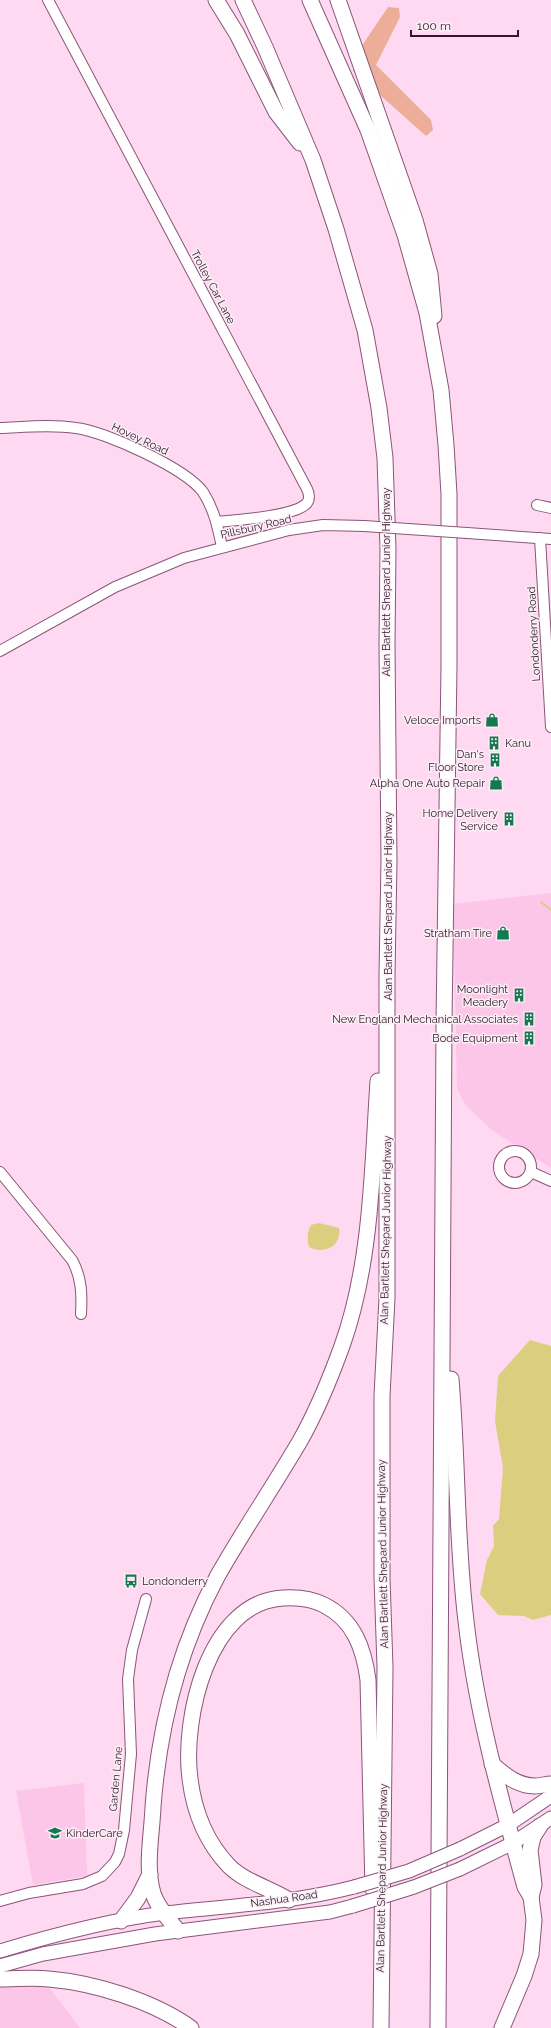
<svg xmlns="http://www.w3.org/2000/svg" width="551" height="2028" font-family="Raleway,sans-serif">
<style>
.built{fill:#fcc6e9}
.green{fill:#ecae98}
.water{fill:#dbce7f}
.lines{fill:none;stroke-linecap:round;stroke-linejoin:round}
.stream{stroke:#dbce7f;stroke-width:2}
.minor-casing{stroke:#8a5578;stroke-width:12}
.major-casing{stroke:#8a5578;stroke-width:15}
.highway-casing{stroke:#8a5578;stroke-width:17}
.minor{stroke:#fff;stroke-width:10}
.major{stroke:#fff;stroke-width:13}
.highway{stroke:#fff;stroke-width:15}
.minor-bridge-casing{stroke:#8a5578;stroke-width:12;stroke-linecap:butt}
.major-bridge-casing{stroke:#8a5578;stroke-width:15;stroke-linecap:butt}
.minor-bridge{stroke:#fff;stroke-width:10}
.major-bridge{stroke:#fff;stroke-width:13}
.labels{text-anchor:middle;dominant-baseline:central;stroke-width:3;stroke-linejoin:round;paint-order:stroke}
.street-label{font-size:11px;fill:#2f1928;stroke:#fceff7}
.poi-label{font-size:11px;fill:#2f1928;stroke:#fceff7;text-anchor:end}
</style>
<rect width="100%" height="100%" fill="#ffd9f1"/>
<!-- built -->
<g class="built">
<path d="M 551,893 L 551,1168 L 493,1131 L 466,1106 L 457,1089 L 453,904 Z"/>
<path d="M 84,1783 L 87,1876 L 33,1885 L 16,1791 Z"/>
<path d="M 13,1986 L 48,1986 L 80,2028 L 0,2028 L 0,1987 Z"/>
</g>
<!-- green -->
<path class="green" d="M 388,7 L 399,8 L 400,17 L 376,65 L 431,120 L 433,130 L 426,136 L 353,71 L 353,59 Z"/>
<!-- water -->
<g class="water">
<path d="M 319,1223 L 339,1228 C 342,1246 324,1255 309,1247 C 307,1239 307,1232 311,1225 Z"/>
<path d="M 530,1340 L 551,1346 L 551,1615 L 533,1620 L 524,1616 L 498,1615 L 480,1594 L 487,1560 L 494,1546 L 493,1526 L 499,1519 L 503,1468 L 495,1421 L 498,1376 Z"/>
</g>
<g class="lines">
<!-- stream -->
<path class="stream" d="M 541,902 L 551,910"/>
<!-- minor casing -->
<g class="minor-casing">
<g id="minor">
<path d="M 48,0 L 307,489 C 309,493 310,499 307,503 C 295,517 235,520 217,522"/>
<path d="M 0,428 C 25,427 51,424 76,428 C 106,432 185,468 203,492 C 214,509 218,528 222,547"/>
<path d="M 537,505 L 551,508"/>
<path d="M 467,533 L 551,539"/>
<path d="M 540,538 L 551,727"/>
<path d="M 0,651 L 115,587 L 184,558 L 289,530 L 323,525 L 364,526"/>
<circle cx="515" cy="1167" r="16"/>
<path d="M 0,1172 L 72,1260 C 82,1278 82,1295 81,1314"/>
<path d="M 531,1172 L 551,1181"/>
<path d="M 0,1901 L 29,1893 L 83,1884 L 102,1876 L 115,1862 L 119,1854 L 124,1830 L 131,1754 L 128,1679 L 132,1650 L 146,1599"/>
</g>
</g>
<!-- major casing -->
<g class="major-casing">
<g id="major">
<path d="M 460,1849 L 508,1825 L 551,1796"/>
<path d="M 460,1869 L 513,1843 L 551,1818"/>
<path d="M 0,1951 C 53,1935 109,1920 165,1913 C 228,1906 292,1903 354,1887"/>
<path d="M 0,1966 L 43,1954 L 155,1934 L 330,1912 L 353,1906"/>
</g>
</g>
<!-- highway casing -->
<g class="highway-casing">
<g id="highway">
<path d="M 216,0 L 237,34 L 276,112 L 300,143"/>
<path d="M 243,0 L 265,47 L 313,160 L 336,229 L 365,330 L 379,408 L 385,458 L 388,549 L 387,644 L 389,861 L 387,974 L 387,1298 L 382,1396 L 382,1578 L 385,1667 L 381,2028"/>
<path d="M 310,0 L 368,130 L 405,235 L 427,313 L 441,390 L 446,445 L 449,494 L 449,665 L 444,1024 L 438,2028"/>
<path d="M 338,0 L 415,220 L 430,274 L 434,316"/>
<path d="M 451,1379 C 458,1460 456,1540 466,1621 C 476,1711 501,1799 525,1887 L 531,1897"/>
<path d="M 492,1764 C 505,1775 517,1786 535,1786 C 540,1786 546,1784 551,1784"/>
<path d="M 289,1900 C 270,1888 245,1882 229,1866 C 206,1842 194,1811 190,1779 C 182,1719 208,1602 283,1598 C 297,1597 312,1599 324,1605 C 354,1620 364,1649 368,1680 L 373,1889"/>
<path d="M 121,1921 L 138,1898 L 150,1874"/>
<path d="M 178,1931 C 169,1919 157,1907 153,1893 C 145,1867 152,1834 153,1807 C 159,1726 178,1650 217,1577 C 243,1531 273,1487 300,1441 C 317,1411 330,1379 342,1346 C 372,1262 372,1169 378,1081"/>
<path d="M 0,1979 C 16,1979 33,1977 49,1979 C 95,1983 153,2001 191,2028"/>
<path d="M 502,2028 L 524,1976 L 531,1954 L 534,1920 L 531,1897 L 534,1885 L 530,1850 L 533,1837 L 540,1826"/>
</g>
</g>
<!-- minor -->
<use href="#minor" class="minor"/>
<!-- major -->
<use href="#major" class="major"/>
<!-- highway -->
<use href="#highway" class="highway"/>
<!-- minor-bridge casing -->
<g class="minor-bridge-casing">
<path id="minor-bridge" d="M 364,526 L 467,533"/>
</g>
<!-- major-bridge casing -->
<g class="major-bridge-casing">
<g id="major-bridge">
<path d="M 354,1887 L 409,1871 L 460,1849"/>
<path d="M 353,1906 L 414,1887 L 460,1869"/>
</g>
</g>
<!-- minor-bridge -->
<use href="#minor-bridge" class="minor-bridge"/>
<!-- major-bridge -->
<use href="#major-bridge" class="major-bridge"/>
</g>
<!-- icons -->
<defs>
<g id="shop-bare" transform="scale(1.08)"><path d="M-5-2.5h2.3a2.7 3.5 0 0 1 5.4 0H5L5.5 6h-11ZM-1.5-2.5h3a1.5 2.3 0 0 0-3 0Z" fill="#147850" stroke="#fceff7" stroke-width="2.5" paint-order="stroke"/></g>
<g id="building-bare" transform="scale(1.08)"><path d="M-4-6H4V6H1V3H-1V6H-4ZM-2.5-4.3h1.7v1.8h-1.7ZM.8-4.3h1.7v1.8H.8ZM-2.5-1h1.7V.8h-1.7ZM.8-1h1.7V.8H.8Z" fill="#147850" stroke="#fceff7" stroke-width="2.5" paint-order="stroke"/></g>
<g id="bus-bare" transform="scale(1.08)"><path d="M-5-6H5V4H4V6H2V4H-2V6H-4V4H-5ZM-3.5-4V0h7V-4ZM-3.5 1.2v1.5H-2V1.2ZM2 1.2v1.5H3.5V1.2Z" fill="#147850" stroke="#fceff7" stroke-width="2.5" paint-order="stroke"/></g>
<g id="school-bare" transform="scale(1.08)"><path d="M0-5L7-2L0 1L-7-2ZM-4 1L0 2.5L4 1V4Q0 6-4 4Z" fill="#147850" stroke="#fceff7" stroke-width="2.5" paint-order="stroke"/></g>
</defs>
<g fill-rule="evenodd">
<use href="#shop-bare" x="492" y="720"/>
<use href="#building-bare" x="494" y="743"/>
<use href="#building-bare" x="495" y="760"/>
<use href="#shop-bare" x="496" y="783"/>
<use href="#building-bare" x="509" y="819"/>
<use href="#shop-bare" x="503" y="933"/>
<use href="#building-bare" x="519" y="995"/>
<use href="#building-bare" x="529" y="1019"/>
<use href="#building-bare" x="529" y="1038"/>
<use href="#bus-bare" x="131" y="1581"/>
<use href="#school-bare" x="55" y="1833"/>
</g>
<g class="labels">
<!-- street labels -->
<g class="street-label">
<text transform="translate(213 287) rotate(62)">Trolley Car Lane</text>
<text transform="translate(140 439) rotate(25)">Hovey Road</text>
<text transform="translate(256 527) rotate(-13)">Pillsbury Road</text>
<text transform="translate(386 582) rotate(-90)">Alan Bartlett Shepard Junior Highway</text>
<text transform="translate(534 634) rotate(-93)">Londonderry Road</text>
<text transform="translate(388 906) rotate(-90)">Alan Bartlett Shepard Junior Highway</text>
<text transform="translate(386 1230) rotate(-89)">Alan Bartlett Shepard Junior Highway</text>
<text transform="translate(383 1554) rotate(-91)">Alan Bartlett Shepard Junior Highway</text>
<text transform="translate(116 1779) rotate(-85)">Garden Lane</text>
<text transform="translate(382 1878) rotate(-89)">Alan Bartlett Shepard Junior Highway</text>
<text transform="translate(284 1899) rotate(-8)">Nashua Road</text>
</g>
<!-- poi labels -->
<g class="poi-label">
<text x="481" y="720">Veloce Imports</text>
<text x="505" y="743" text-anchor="start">Kanu</text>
<text x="484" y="754">Dan's<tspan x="484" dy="13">Floor Store</tspan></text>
<text x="485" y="783">Alpha One Auto Repair</text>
<text x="498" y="813">Home Delivery<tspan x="498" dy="13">Service</tspan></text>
<text x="492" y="933">Stratham Tire</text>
<text x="508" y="989">Moonlight<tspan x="508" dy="13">Meadery</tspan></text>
<text x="518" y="1019">New England Mechanical Associates</text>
<text x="518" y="1038">Bode Equipment</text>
<text x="142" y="1581" text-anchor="start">Londonderry</text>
<text x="66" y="1833" text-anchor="start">KinderCare</text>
</g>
</g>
<!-- scale -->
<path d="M411 30v6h107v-6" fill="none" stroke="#2f1928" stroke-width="2"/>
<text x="417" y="30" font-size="12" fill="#2f1928" stroke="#fceff7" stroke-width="3" paint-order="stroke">100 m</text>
</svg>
